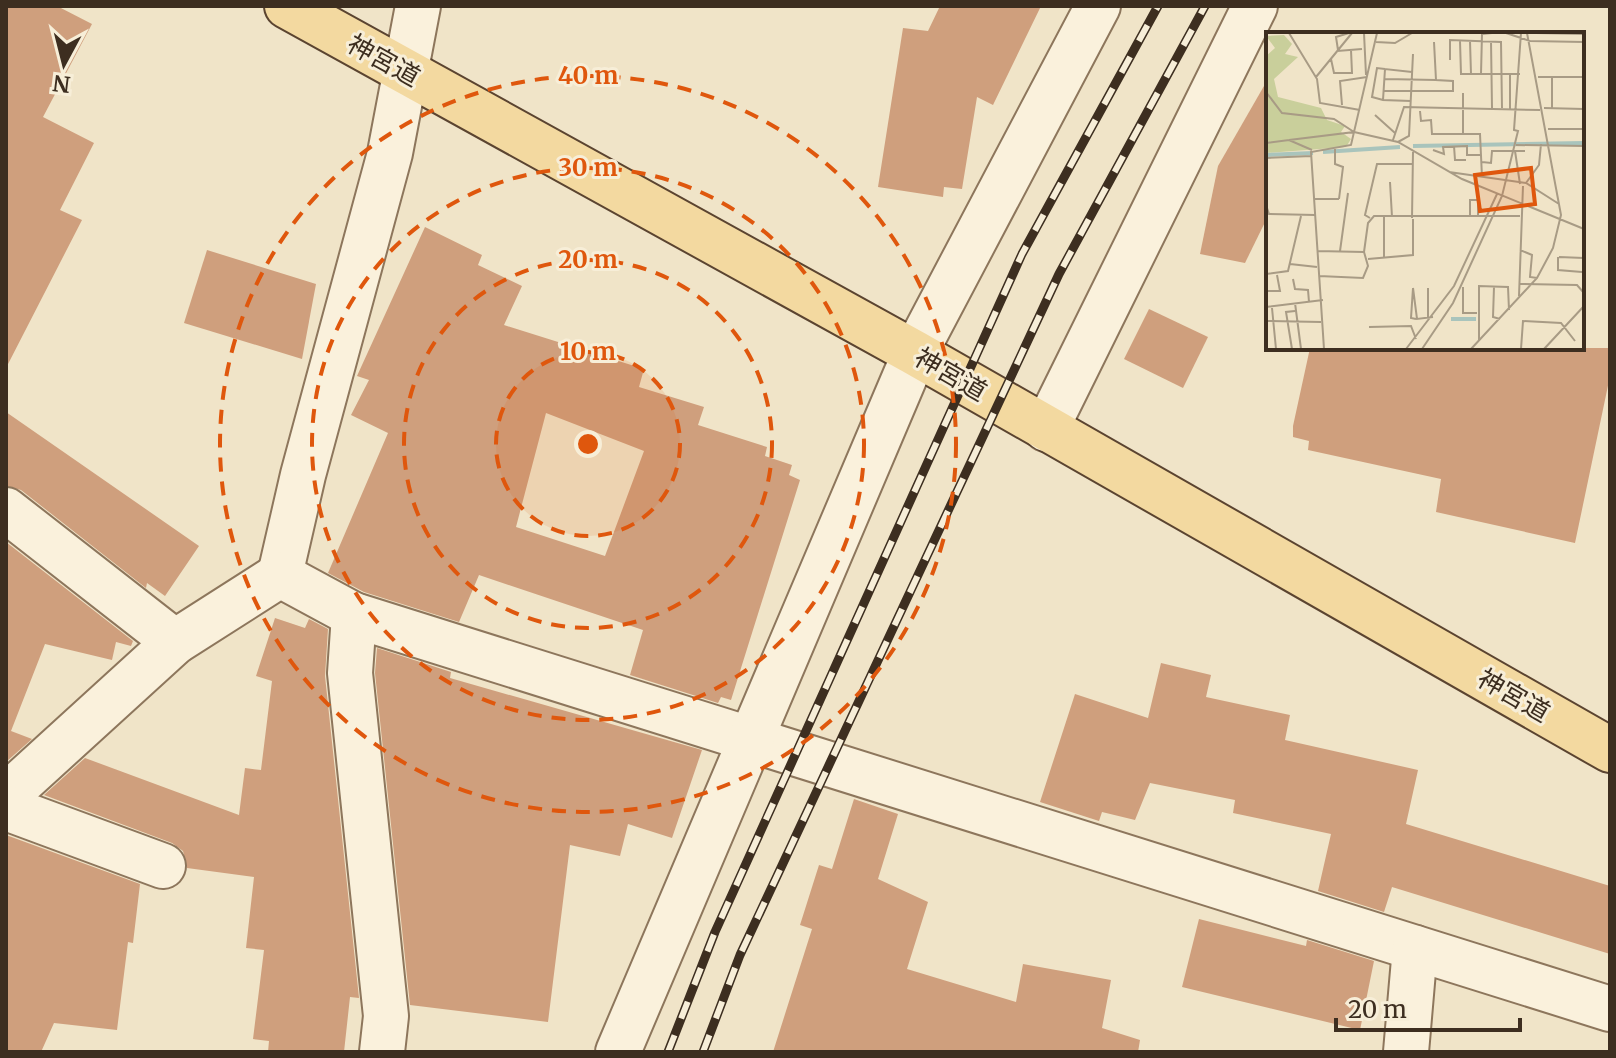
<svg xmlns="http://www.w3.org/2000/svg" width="1616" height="1058" font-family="Merriweather,'Noto Sans JP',serif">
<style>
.building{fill:#cf9f7d;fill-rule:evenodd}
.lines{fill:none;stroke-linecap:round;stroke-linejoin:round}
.street-casing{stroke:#8d765c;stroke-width:48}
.primary-casing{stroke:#5b4430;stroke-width:48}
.street{stroke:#faf1dc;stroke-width:44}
.primary{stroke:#f3d9a0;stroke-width:44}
.rail-casing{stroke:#3d2e20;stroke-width:9}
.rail{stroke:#f7eed8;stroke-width:6;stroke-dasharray:18;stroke-linecap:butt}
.ring{fill:none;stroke:#df570d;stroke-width:4;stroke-dasharray:14 10}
.labels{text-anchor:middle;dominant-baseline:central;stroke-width:6;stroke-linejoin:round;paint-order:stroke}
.street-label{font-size:26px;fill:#3d2e20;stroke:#f7eed8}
.inset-river{fill:none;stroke:#a9c4bc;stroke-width:4}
.inset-road{fill:none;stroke:#a89b85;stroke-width:2}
.view{fill:#df570d;fill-opacity:0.15;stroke:#df570d;stroke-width:4}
.inset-edge{fill:none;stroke:#3d2e20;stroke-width:4}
.centre{fill:#df570d;stroke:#f7eed8;stroke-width:4}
.ring-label{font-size:24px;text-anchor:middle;font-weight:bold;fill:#df570d;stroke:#f7eed8;stroke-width:6;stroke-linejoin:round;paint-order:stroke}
</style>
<rect width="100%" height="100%" fill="#f0e4c8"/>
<!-- building -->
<g class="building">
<path d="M 6,6 L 57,6 L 92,24 L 43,117 L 94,143 L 60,210 L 82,220 L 6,368 Z"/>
<path d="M 940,6 L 1041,6 L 993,105 L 977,97 L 962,189 L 944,187 L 943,197 L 878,187 L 903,28 L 928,31 Z"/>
<path d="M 1268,79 L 1268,216 L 1245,263 L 1200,254 L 1218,166 Z"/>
<path d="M 425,227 L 482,255 L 478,265 L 522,286 L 504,325 L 644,369 L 639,387 L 704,407 L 698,425 L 767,447 L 765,456 L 792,465 L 789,475 L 800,480 L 731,700 L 721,697 L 718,703 L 630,675 L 643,630 L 479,575 L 459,622 L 364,592 L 328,573 L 388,433 L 351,415 L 369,380 L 357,376 ZM 546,413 L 644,451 L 605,556 L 516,527 Z"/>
<path d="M 207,250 L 316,284 L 302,359 L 184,323 Z"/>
<path d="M 1149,309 L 1208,337 L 1183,388 L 1124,359 Z"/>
<path d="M 1310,348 L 1610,348 L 1610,376 L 1575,543 L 1436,512 L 1441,479 L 1308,450 L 1309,441 L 1293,437 L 1293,426 Z"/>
<path d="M 6,412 L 199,546 L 165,596 L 147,583 L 146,588 L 21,490 L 6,486 Z"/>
<path d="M 6,542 L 133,641 L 131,646 L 116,642 L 112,660 L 45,644 L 11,731 L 32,739 L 6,762 Z"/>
<path d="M 275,618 L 305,628 L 309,619 L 328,629 L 325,676 L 359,998 L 350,997 L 344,1052 L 268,1052 L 269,1041 L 253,1039 L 264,950 L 246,948 L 254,877 L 187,868 L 183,851 L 172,843 L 44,795 L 85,758 L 239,815 L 245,768 L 261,770 L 272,681 L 256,676 Z"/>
<path d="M 377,648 L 451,672 L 450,678 L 702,750 L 672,838 L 628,824 L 620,856 L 570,845 L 548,1022 L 410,1005 L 375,673 Z"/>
<path d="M 1161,663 L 1211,675 L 1206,697 L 1290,715 L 1285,740 L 1418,770 L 1406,824 L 1610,886 L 1610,954 L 1392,887 L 1384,912 L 1318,891 L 1331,834 L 1233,813 L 1235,800 L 1150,783 L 1135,820 L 1102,812 L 1099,821 L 1040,802 L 1075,694 L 1148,718 Z"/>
<path d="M 854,799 L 898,814 L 878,879 L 928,902 L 907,969 L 1016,1002 L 1023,964 L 1111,980 L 1102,1028 L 1140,1040 L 1138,1052 L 773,1052 L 812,929 L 800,925 L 819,865 L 832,869 Z"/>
<path d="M 6,835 L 140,884 L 133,943 L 128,942 L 117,1030 L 54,1023 L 41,1052 L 6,1052 Z"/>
<path d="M 1199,919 L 1306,946 L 1307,940 L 1374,961 L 1360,1030 L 1182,987 Z"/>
</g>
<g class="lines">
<!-- street casing -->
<g class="street-casing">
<g id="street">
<path d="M 1046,429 L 1255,6"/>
<path d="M 6,510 L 175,642"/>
<path d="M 280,575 L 303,475 L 390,153 L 418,6"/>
<path d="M 354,615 L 350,673 L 386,1016 L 382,1052"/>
<path d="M 6,796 L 175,642 L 280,575 L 354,615 L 1610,1009"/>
<path d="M 6,808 L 163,866"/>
<path d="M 618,1052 L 915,353 L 1098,6"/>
<path d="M 1406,1052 L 1415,948"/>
</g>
</g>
<!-- primary casing -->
<g class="primary-casing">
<path id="primary" d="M 287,6 L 915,353 L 1610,750"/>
</g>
<!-- street -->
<use href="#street" class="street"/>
<!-- primary -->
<use href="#primary" class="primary"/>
<!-- rail casing -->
<g class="rail-casing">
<g id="rail">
<path d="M 668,1052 L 715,932 L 1022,254 L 1158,6"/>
<path d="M 703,1052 L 740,955 L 1059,274 L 1205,6"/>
</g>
</g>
<!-- rail -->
<use href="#rail" class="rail"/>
</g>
<!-- distance rings -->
<circle cx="588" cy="444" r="92" fill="#df570d" fill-opacity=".12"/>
<g class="ring">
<circle cx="588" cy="444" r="92"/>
<circle cx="588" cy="444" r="184"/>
<circle cx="588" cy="444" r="276"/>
<circle cx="588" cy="444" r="368"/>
</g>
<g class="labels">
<!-- street labels -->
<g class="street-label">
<text transform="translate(384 60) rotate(29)">神宮道</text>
<text transform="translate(951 374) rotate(30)">神宮道</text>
<text transform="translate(1514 695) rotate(30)">神宮道</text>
</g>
</g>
<!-- overview -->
<g transform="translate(1266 32)">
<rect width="318" height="318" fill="#f0e4c8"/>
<path d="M 18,3 L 26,12 L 19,22 L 32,25 L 8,47 L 12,65 L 55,76 L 61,88 L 79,94 L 75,100 L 85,107 L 80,115 L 0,121 L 0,24 L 9,16 L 0,4 Z" fill="#c9cf9b"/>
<path class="inset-river" d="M 147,114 L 318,111M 57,120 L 134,115M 0,123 L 47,121M 185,287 L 210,287"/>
<path class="inset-road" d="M 23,1 L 51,47 L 54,71 L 94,78M 98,1 L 100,43M 240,1 L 264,9 L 318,10M 270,1 L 318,2M 194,9 L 195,42 L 254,42M 204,9 L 205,42M 225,9 L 226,76M 110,10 L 129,11 L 146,1M 72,18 L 70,5 L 83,1M 71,19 L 96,17M 65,27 L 68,41 L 86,41 L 85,18M 184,28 L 184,8 L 235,10 L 236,76M 215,42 L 216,2 L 226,1M 286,44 L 286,76M 50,45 L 86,1M 272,45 L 318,45M 119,47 L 170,48M 118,59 L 187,59 L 187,49 L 170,48 L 168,10M 0,60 L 16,81 L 68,87 L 88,100 L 23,108M 117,68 L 106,65 L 111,36 L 119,37M 145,69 L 117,68 L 119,37 L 146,40M 76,73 L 74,49 L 101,45M 278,76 L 318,77M 244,77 L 244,42M 154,79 L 155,89 L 165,88 L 166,102 L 214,102 L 216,145M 109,83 L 129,101M 282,97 L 318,97M 88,100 L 132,110 L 196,147 L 318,197M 197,102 L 197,61M 127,108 L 138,75 L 274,78M 132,110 L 143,104 L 147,22M 0,111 L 23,108 L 46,118M 250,113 L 318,114M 188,114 L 189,128 L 200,128M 69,117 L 69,132 L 77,135 L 73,167M 167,118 L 178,122 L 177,115 L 201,114 L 201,123 L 214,123M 249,119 L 254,152M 0,126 L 45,124M 216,130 L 225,131 L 226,119 L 259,119M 183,140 L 260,151 L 293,172M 124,150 L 126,185M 260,151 L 273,133 L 275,112M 48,167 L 73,167M 0,173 L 3,182 L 49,183M 204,183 L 204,168 L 212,168 L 212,184M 118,184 L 118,225M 104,186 L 99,183 L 111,132 L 146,132M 146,186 L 147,120M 254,218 L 266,223 L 264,245 L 271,246M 51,219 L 98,220M 74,219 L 82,161M 98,220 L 102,191 L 108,184 L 254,184M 292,225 L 292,238 L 316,240M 293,225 L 318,226M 102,227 L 147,223 L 147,187M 24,232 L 51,235M 0,242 L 22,239 L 35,184M 53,244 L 97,246 L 102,234 L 98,220M 27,247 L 29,257 L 42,258 L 43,270M 254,252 L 311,253 L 318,261M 197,255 L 197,281 L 211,281M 228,255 L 227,285 L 234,287M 147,256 L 151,287 L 167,285M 147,256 L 145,286 L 150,287M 162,256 L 162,285M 0,259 L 14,259 L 11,243M 253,264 L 257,154M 29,271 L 35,317M 0,275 L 57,268M 6,276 L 10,317M 0,289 L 55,290M 103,295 L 145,294 L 150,307M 213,309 L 213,254 L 242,255 L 243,278M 26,317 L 20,280 L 29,279M 58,317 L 45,120 L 85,113 L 111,1M 140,317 L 188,254 L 231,162M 156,317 L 187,271 L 236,164 L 252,99 L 248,98 L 255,1M 205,317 L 271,246 L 287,216 L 295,183 L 261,1M 255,317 L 257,289 L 295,291 L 309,309M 278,317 L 318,274"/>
<path class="view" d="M 265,136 L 269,172 L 214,179 L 209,143 Z"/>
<rect width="318" height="318" class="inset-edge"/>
</g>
<circle cx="588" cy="444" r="12" class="centre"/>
<g class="ring-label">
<text x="588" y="84">40 m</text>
<text x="588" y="176">30 m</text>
<text x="588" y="268">20 m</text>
<text x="588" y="360">10 m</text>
</g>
<!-- border -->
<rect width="1616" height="1058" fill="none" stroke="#3d2e20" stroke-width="16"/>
<!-- north arrow -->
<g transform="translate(64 64) rotate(187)" stroke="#f7eed8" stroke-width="6" paint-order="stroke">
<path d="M0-6L14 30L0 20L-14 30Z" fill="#3d2e20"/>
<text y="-12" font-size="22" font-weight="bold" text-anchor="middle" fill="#3d2e20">N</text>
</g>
<!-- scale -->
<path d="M1336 1018v12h184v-12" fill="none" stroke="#3d2e20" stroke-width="4"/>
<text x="1348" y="1018" font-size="24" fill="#3d2e20" stroke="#f7eed8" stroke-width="6" paint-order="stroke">20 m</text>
</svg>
